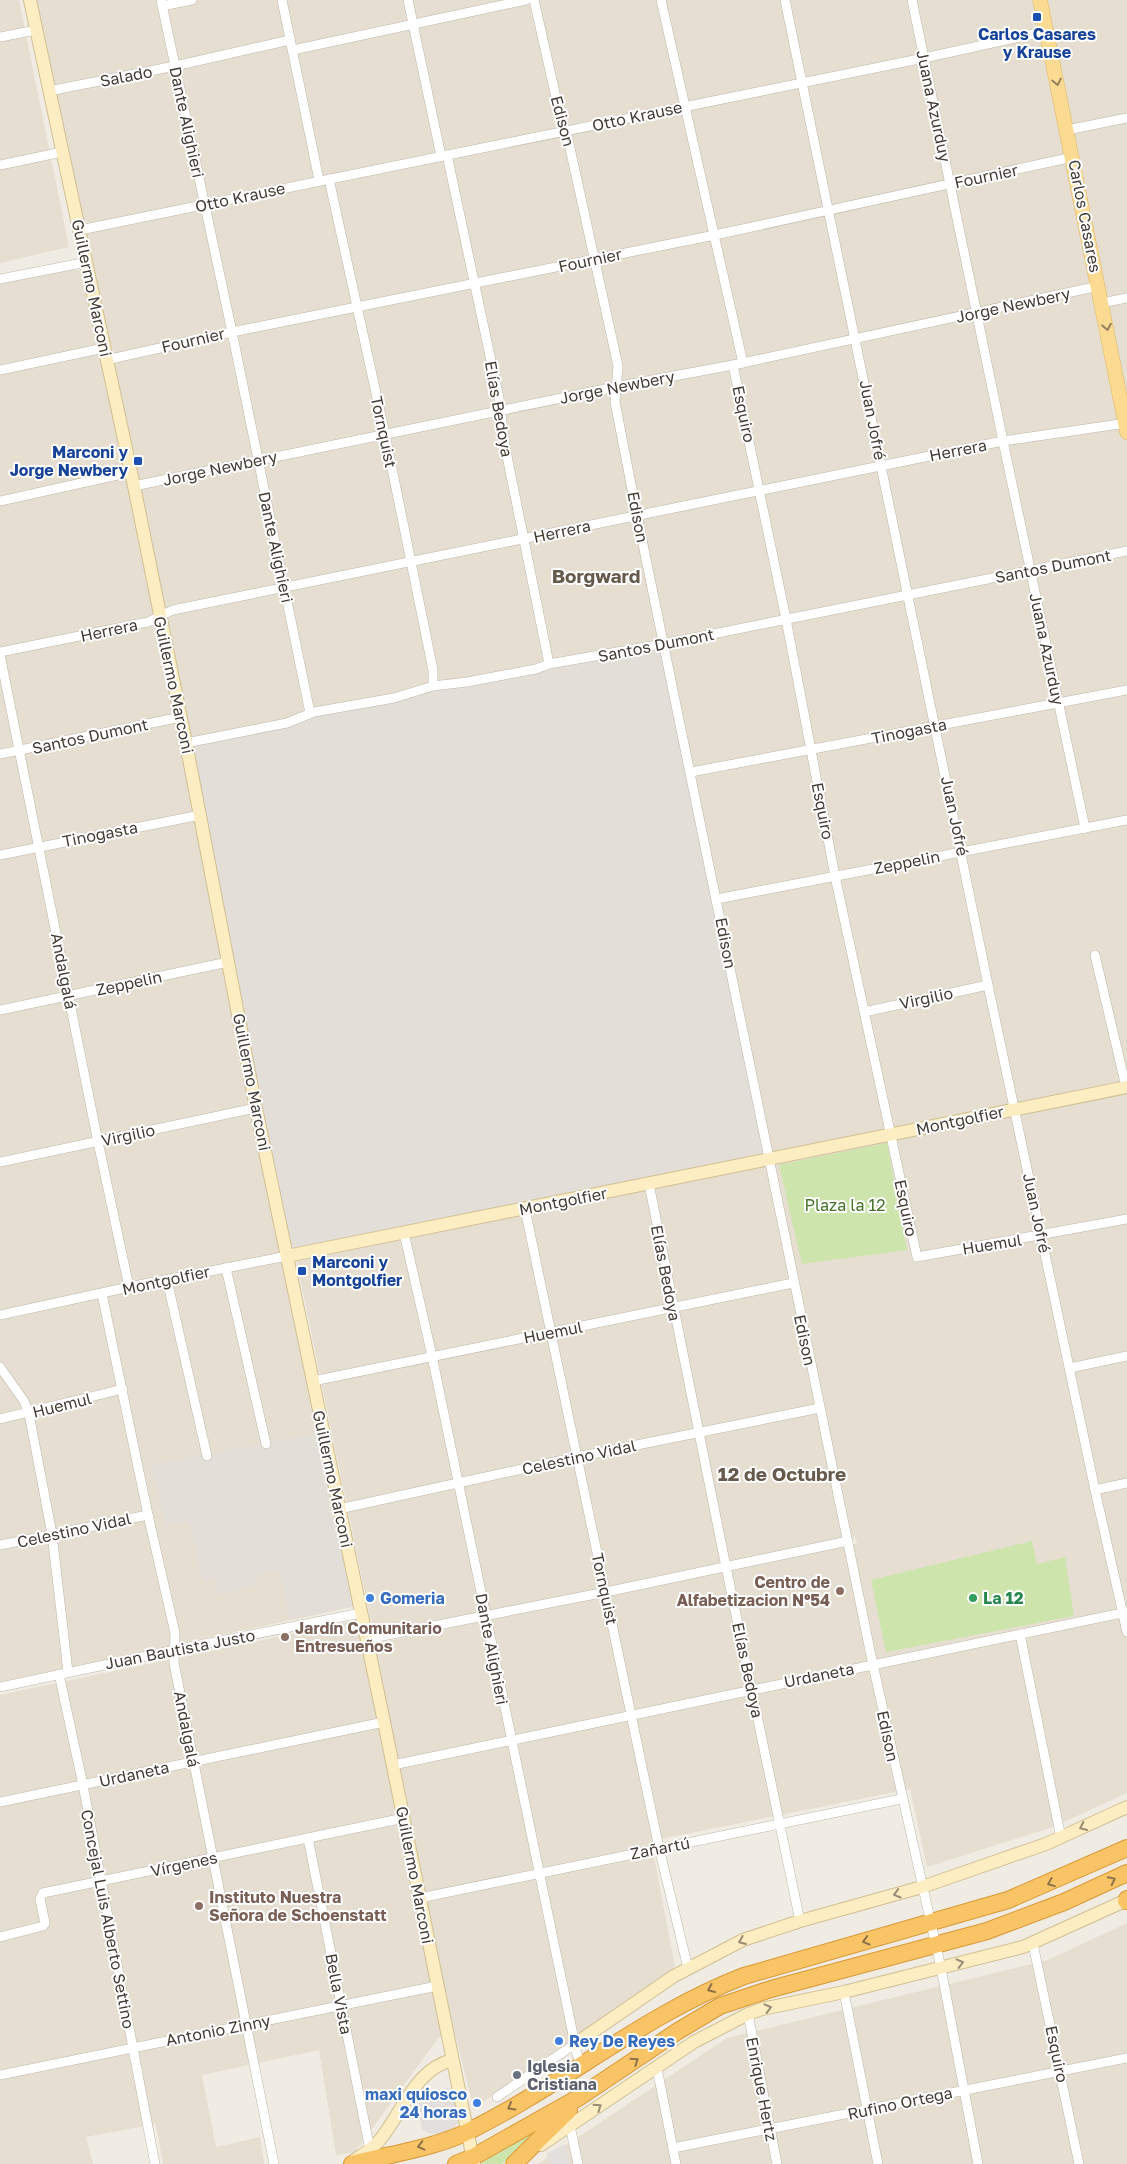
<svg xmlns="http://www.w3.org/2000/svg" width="1127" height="2164" font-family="'Golos Text',sans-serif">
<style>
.residential{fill:#e5ded1}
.industrial{fill:#e3ded8}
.green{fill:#cde5ac}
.parking{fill:#e2dfdc}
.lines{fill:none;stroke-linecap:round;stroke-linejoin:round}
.street-casing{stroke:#bfb7a9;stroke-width:10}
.secondary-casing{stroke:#d0bf94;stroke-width:14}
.primary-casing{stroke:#dfb663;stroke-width:15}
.highway-casing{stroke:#d89837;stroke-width:18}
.street{stroke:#fff;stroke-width:9}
.secondary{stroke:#fdedc2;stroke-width:12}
.primary{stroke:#fbda92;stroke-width:14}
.highway{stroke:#f9c466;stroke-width:16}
.oneway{stroke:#96835e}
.oneway2{stroke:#978c74}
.oneway3{stroke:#8c7248}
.transit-dot{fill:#1a4fb4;stroke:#fff;stroke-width:2}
.education-dot{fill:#8d6e63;stroke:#fff;stroke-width:2}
.shop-dot{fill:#3f7fe0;stroke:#fff;stroke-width:2}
.leisure-dot{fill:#2e9e5b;stroke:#fff;stroke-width:2}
.worship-dot{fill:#6b7280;stroke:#fff;stroke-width:2}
.labels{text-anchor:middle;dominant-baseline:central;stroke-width:4;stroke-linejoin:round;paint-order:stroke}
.transit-label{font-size:16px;font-weight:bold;fill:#164399;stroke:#fff}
.street-label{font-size:16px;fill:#433c34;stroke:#fff}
.park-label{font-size:16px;fill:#477229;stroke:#fff}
.education-label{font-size:16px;font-weight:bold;fill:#785e54;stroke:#fff;text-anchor:start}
.shop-label{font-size:16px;font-weight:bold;fill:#366cbe;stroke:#fff;text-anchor:start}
.leisure-label{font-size:16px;font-weight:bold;fill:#27864d;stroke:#fff;text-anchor:start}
.worship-label{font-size:16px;font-weight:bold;fill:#5b616d;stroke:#fff;text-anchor:start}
.quarter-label{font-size:19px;font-weight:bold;fill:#655a4b;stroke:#fff}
</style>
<rect width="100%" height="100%" fill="#f1ece3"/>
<!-- residential -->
<g class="residential">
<path d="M 0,0 L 19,0 L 69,247 L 0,263 Z"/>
<path d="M 36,0 L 1127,0 L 1127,1479 L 1090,1487 L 1092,1495 L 1127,1488 L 1127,1793 L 1053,1827 L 927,1867 L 910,1789 L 651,1841 L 675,1967 L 479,2105 L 472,2102 L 455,2033 L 439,2037 L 355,2152 L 336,2155 L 319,2050 L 202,2075 L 216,2147 L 260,2137 L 264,2164 L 163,2164 L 156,2124 L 86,2137 L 93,2164 L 0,2164 L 0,1695 L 357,1620 L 364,1646 L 857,1544 L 855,1537 L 379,1634 L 373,1632 Z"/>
<path d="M 72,269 L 80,270 L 84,274 L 356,1604 L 352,1607 L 0,1682 L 0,284 Z"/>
<path d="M 1127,1923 L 1127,2164 L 538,2164 L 727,2038 L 1048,1960 Z"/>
</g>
<!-- industrial -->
<g class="industrial">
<path d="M 663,644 L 769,1160 L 287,1256 L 186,743 L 310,713 Z"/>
<path d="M 318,1433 L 354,1600 L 351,1606 L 290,1619 L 279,1570 L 256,1575 L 258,1585 L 217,1594 L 214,1579 L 203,1582 L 189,1521 L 165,1526 L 152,1465 Z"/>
</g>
<!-- green -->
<g class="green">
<path d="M 887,1143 L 907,1250 L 802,1264 L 779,1165 Z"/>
<path d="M 1032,1541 L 1037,1564 L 1065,1557 L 1074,1616 L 886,1652 L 871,1580 Z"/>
<path d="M 554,2117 L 502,2164 L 482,2164 L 481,2159 Z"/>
</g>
<!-- parking -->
<g class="parking">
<path d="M 447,2088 L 451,2089 L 455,2095 L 460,2119 L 454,2128 L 436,2134 L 428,2133 L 422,2129 L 419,2113 L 419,2104 L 428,2093 Z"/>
<path d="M 565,2144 L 569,2164 L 552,2164 L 546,2154 Z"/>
</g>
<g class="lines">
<!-- street casing -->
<g class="street-casing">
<g id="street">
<path d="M 161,0 L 232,332 L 310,713"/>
<path d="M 282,0 L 319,180"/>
<path d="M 408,0 L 441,156"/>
<path d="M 534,0 L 562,124 L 568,139 L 618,366 L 615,402 L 637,515 L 873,1665 L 941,1968 L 978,2164"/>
<path d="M 661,0 L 743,363"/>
<path d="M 785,0 L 988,985 L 1095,1490 L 1127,1632"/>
<path d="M 912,0 L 1003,441 L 1085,828"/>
<path d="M 162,6 L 192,0"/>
<path d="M 0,37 L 36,30"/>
<path d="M 293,50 L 526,0"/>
<path d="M 49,91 L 175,66 L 290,40"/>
<path d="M 1067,130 L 1127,118"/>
<path d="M 447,155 L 499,398 L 505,446 L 549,664"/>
<path d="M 0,165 L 62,152"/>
<path d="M 329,179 L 385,434 L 433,670 L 433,686"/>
<path d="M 80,230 L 924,58 L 1047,31"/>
<path d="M 0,279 L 87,262"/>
<path d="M 1102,303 L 1127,298"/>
<path d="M 106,360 L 232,332 L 715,235 L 1073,157"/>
<path d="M 733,365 L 786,619 L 835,876 L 917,1257 L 1127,1219"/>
<path d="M 0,370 L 104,348"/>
<path d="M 134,486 L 615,387 L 733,365 L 1099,286"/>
<path d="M 0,501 L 131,472"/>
<path d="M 0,652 L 148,622 L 173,610 L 1003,441 L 1127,423"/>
<path d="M 0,655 L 98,1142 L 129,1287"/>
<path d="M 186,743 L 287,723 L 314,712 L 394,698 L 433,686 L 467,682 L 536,669 L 549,664 L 663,644 L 1127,551"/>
<path d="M 0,754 L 181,717"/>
<path d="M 691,772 L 1127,690"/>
<path d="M 0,855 L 200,815"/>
<path d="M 717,899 L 1127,820"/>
<path d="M 1095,955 L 1126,1087"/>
<path d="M 0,1010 L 228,962"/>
<path d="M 864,1012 L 988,985"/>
<path d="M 0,1162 L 256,1108"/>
<path d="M 649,1184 L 726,1567 L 800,1921"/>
<path d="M 525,1209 L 659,1848 L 688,1968"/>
<path d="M 404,1233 L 432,1356 L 577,2054 L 581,2065"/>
<path d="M 226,1268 L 266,1444"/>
<path d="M 167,1280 L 207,1456"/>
<path d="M 102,1294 L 148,1515 L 175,1633 L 174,1663 L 274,2164"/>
<path d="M 0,1315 L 129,1287 L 287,1256"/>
<path d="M 0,1367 L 24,1401 L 29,1414 L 52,1534 L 68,1672"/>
<path d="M 1070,1368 L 1127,1356"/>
<path d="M 313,1381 L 793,1283"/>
<path d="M 0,1419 L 123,1389"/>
<path d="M 1095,1490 L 1127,1483"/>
<path d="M 339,1509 L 577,1457 L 820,1408"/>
<path d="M 0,1545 L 148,1515"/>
<path d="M 1020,1634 L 1061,1838"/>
<path d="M 367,1639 L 606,1592 L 848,1541"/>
<path d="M 59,1674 L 83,1785 L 155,2164"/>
<path d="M 0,1687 L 175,1650 L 361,1613"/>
<path d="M 393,1765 L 1127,1612"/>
<path d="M 0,1802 L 384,1722"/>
<path d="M 308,1838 L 370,2150"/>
<path d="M 420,1898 L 901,1799"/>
<path d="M 0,1937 L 43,1926 L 45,1923 L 40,1899 L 43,1893 L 404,1818"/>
<path d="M 1033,1944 L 1079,2164"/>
<path d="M 844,1992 L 878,2164"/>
<path d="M 748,2014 L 777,2164"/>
<path d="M 657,2068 L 676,2164"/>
<path d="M 0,2075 L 437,1986"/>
<path d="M 497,2097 L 575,2044"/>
<path d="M 570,2126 L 578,2164"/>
<path d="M 673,2148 L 1127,2058"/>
</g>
</g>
<!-- secondary casing -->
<g class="secondary-casing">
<g id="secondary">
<path d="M 30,0 L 134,486 L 186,743 L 256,1108 L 384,1722 L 474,2164"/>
<path d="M 287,1256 L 1127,1087"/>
<path d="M 575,2044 L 674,1976 L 743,1940 L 800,1921 L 922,1887 L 1046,1844 L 1127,1807"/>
<path d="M 541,2145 L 694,2042 L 748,2014 L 762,2009 L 844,1992 L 1023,1947 L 1127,1900"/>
<path d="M 353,2161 C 362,2155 371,2150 378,2142 C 402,2115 413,2070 452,2060"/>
</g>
</g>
<!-- primary casing -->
<g class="primary-casing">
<path id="primary" d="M 1040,0 L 1127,432"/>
</g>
<!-- highway casing -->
<g class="highway-casing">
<g id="highway">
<path d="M 1126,1901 L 1127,1899"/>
<path d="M 352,2164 C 390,2154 435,2148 469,2131 C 564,2084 645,2014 744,1976 L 1008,1900 L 1127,1848"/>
<path d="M 456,2164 L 473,2157 L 578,2098 L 678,2031 L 720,2006 L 771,1989 L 987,1931 L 1064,1902 L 1127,1873"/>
<path d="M 514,2164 L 569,2110"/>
</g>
</g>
<!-- street -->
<use href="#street" class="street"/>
<!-- secondary -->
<use href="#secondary" class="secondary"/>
<!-- primary -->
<use href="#primary" class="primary"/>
<!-- highway -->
<use href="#highway" class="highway"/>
</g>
<!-- one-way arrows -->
<defs><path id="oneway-chevron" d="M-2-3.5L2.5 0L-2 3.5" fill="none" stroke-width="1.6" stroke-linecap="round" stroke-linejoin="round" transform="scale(1.25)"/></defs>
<g class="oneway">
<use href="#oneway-chevron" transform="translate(1057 82) rotate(78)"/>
<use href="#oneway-chevron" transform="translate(1107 327) rotate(79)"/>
</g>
<g class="oneway2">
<use href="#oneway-chevron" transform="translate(1083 1827) rotate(155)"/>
<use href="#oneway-chevron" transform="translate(897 1894) rotate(164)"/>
<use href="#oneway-chevron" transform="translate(742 1941) rotate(157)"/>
<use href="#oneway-chevron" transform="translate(960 1963) rotate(-14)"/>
<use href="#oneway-chevron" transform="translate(768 2008) rotate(-14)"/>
<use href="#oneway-chevron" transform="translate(598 2107) rotate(-34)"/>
</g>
<g class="oneway3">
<use href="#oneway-chevron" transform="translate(1112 1880) rotate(-26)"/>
<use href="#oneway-chevron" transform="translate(1051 1883) rotate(158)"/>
<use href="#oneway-chevron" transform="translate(866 1941) rotate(164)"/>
<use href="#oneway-chevron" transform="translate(711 1989) rotate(156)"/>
<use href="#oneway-chevron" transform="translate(635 2061) rotate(-34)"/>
<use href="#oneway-chevron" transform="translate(511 2107) rotate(150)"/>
<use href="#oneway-chevron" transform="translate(421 2146) rotate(166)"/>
</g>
<!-- markers -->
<g class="transit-dot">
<rect x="1032" y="12" width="10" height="10" rx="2.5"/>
<rect x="133" y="456" width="10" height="10" rx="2.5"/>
<rect x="297" y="1266" width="10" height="10" rx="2.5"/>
</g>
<g class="education-dot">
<circle cx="840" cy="1591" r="5"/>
<circle cx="285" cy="1637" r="5"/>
<circle cx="199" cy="1906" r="5"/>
</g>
<g class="shop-dot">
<circle cx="370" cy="1598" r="5"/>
<circle cx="559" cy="2041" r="5"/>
<circle cx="477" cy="2103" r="5"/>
</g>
<circle class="leisure-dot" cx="973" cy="1598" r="5"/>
<circle class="worship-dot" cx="517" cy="2075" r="5"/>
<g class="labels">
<!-- transit labels -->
<g class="transit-label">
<text x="1037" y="34">Carlos Casares<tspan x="1037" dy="18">y Krause</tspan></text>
<text x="128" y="452" text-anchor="end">Marconi y<tspan x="128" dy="18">Jorge Newbery</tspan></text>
<text x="312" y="1262" text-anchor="start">Marconi y<tspan x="312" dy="18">Montgolfier</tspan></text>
</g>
<!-- street labels -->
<g class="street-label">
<text transform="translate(126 76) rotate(-11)">Salado</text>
<text transform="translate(934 106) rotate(78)">Juana Azurduy</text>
<text transform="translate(637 116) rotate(-12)">Otto Krause</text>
<text transform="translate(563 121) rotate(75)">Edison</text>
<text transform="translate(187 122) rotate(78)">Dante Alighieri</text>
<text transform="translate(986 176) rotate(-12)">Fournier</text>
<text transform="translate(240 197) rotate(-12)">Otto Krause</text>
<text transform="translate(1085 216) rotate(79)">Carlos Casares</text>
<text transform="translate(590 260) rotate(-12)">Fournier</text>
<text transform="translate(92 288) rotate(78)">Guillermo Marconi</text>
<text transform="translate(1013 305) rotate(-12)">Jorge Newbery</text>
<text transform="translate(193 340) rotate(-13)">Fournier</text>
<text transform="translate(617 387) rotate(-11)">Jorge Newbery</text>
<text transform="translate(499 409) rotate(80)">Elías Bedoya</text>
<text transform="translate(744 414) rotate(78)">Esquiro</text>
<text transform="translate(873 420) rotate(79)">Juan Jofré</text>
<text transform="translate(384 432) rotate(78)">Tornquist</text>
<text transform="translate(958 450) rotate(-11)">Herrera</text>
<text transform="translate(220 468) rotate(-12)">Jorge Newbery</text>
<text transform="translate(638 517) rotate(79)">Edison</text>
<text transform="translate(562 531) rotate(-12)">Herrera</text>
<text transform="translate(276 547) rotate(78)">Dante Alighieri</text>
<text transform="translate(1053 566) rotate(-11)">Santos Dumont</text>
<text transform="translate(109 630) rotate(-12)">Herrera</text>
<text transform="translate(656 645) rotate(-11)">Santos Dumont</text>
<text transform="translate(1047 649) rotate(78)">Juana Azurduy</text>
<text transform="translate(174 685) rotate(78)">Guillermo Marconi</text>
<text transform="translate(909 731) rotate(-11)">Tinogasta</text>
<text transform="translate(90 736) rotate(-12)">Santos Dumont</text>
<text transform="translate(823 811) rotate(79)">Esquiro</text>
<text transform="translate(955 816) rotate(78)">Juan Jofré</text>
<text transform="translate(100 834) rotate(-11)">Tinogasta</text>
<text transform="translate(907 862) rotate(-11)">Zeppelin</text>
<text transform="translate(726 943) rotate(79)">Edison</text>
<text transform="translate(64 971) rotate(79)">Andalgalá</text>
<text transform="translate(129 983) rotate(-12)">Zeppelin</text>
<text transform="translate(926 998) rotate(-12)">Virgilio</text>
<text transform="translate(252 1082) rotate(79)">Guillermo Marconi</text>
<text transform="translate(960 1120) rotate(-12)">Montgolfier</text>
<text transform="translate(128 1135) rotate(-12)">Virgilio</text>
<text transform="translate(563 1201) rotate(-11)">Montgolfier</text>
<text transform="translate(906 1208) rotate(78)">Esquiro</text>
<text transform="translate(1037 1213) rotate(78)">Juan Jofré</text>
<text transform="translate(992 1244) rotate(-9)">Huemul</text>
<text transform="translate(666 1273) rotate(79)">Elías Bedoya</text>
<text transform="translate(166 1280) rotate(-12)">Montgolfier</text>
<text transform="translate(553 1332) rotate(-11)">Huemul</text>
<text transform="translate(805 1340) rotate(78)">Edison</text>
<text transform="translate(62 1405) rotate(-14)">Huemul</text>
<text transform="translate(579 1457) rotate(-12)">Celestino Vidal</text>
<text transform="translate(333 1479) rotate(78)">Guillermo Marconi</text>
<text transform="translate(74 1530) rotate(-12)">Celestino Vidal</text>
<text transform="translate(605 1589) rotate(78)">Tornquist</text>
<text transform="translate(180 1649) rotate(-11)">Juan Bautista Justo</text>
<text transform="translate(492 1649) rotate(79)">Dante Alighieri</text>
<text transform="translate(748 1670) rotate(78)">Elías Bedoya</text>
<text transform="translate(819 1675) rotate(-11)">Urdaneta</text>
<text transform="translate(187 1729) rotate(79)">Andalgalá</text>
<text transform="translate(888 1736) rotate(78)">Edison</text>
<text transform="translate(134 1774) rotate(-12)">Urdaneta</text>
<text transform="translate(660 1848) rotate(-11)">Zañartú</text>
<text transform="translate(184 1864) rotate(-12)">Vírgenes</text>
<text transform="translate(415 1875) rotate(79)">Guillermo Marconi</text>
<text transform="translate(108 1919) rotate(79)">Concejal Luis Alberto Settino</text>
<text transform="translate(339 1994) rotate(79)">Bella Vista</text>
<text transform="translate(218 2030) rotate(-11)">Antonio Zinny</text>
<text transform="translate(1057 2054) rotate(78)">Esquiro</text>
<text transform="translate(762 2089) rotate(79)">Enrique Hertz</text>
<text transform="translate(900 2103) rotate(-12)">Rufino Ortega</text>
</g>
<!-- park labels -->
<g class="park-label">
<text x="845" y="1205">Plaza la 12</text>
</g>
<!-- education labels -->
<g class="education-label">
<text x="830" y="1582" text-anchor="end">Centro de<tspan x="830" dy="18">Alfabetizacion Nº54</tspan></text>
<text x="295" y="1628">Jardín Comunitario<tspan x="295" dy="18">Entresueños</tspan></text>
<text x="209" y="1897">Instituto Nuestra<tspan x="209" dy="18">Señora de Schoenstatt</tspan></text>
</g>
<!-- shop labels -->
<g class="shop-label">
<text x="380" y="1598">Gomeria</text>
<text x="569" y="2041">Rey De Reyes</text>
<text x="467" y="2094" text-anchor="end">maxi quiosco<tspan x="467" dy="18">24 horas</tspan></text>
</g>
<!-- leisure labels -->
<g class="leisure-label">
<text x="983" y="1598">La 12</text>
</g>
<!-- worship labels -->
<g class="worship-label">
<text x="527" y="2066">Iglesia<tspan x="527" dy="18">Cristiana</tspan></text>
</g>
<!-- quarter labels -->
<g class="quarter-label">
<text x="596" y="575">Borgward</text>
<text x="782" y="1473">12 de Octubre</text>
</g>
</g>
</svg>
